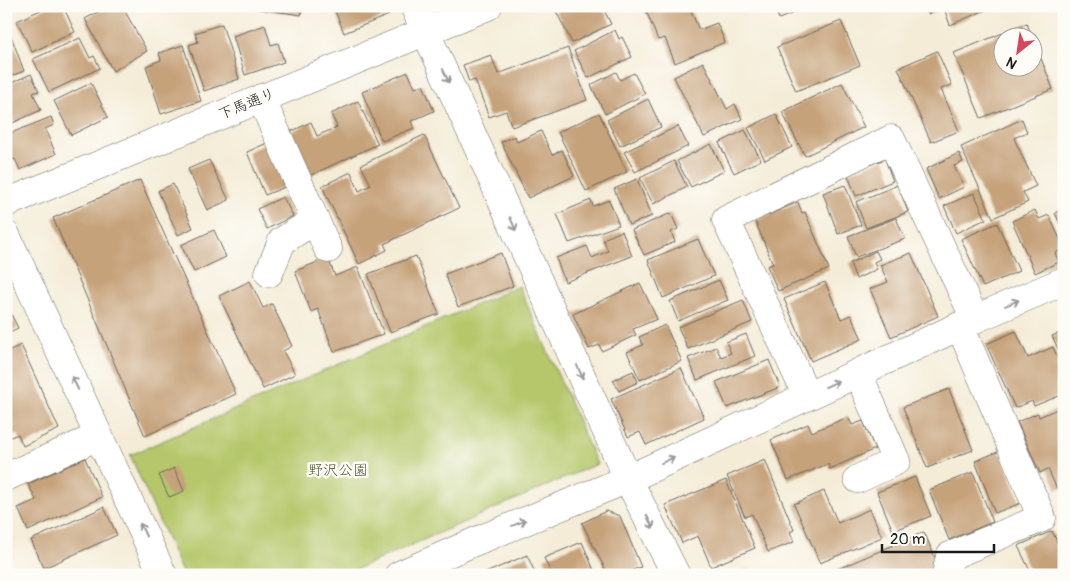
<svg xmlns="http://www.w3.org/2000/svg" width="1070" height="581" font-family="Pangolin,'Klee One',sans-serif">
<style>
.green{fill:#b5c76a;stroke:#687243}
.building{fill:#c6a27a}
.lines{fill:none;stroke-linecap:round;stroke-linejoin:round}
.minor-casing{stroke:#68655d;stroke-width:29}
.minor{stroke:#fff;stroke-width:28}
.oneway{stroke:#999}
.labels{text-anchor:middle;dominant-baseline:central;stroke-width:5;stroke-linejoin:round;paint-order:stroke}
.street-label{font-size:15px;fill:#1c1c1c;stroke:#fdfcf7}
.park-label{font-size:15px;fill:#525837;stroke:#fdfcf7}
</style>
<rect width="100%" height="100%" fill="#fdfcf7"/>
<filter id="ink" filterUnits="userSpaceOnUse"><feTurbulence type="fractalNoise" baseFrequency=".02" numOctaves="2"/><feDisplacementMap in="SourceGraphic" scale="10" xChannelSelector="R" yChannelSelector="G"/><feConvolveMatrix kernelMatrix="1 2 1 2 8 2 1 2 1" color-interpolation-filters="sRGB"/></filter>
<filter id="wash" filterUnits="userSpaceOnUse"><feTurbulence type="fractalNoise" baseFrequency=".0096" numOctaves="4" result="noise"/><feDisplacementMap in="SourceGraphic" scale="20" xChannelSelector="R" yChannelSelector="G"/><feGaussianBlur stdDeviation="1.12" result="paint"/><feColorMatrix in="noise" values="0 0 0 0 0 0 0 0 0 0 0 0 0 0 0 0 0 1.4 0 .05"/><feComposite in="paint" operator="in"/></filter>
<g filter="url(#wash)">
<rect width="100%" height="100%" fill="#f4ecd7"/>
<!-- green -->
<path class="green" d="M 519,286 L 597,464 L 343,575 L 183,575 L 130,455 Z"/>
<g id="blocks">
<!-- building -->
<g class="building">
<path d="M 49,6 L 63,6 L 75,32 L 32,52 L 17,21 Z"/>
<path d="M 108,6 L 122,6 L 147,51 L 113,71 L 85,19 Z"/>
<path d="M 245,6 L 303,6 L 301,15 L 245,7 Z"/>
<path d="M 333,6 L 385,6 L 389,15 L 344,33 Z"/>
<path d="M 566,6 L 602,6 L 611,24 L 572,43 L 556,11 Z"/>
<path d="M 644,6 L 689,6 L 699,30 L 717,23 L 725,42 L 675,63 L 665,38 L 658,40 Z"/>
<path d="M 774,6 L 810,6 L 779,19 Z"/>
<path d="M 925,6 L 995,6 L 950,25 L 944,8 L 928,14 Z"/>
<path d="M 841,21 L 860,65 L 796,91 L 777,47 Z"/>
<path d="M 1027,23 L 1032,38 L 1002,38 L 1002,68 L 1032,68 L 1033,38 L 1053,89 L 981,118 L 954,53 Z"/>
<path d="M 222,24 L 239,79 L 204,91 L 189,45 L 198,42 L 195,33 Z"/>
<path d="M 265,25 L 271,45 L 278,43 L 284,62 L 245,75 L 233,36 Z"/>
<path d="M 615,30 L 619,39 L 622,37 L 632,57 L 588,78 L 574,51 Z"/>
<path d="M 11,36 L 24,71 L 6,78 L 6,38 Z"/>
<path d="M 80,38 L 90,58 L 94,56 L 100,68 L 49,92 L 33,59 Z"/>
<path d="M 183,45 L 201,101 L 161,114 L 146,66 L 161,60 L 159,53 Z"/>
<path d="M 568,48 L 587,100 L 512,127 L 506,111 L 489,117 L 475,80 L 469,82 L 463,65 L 491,55 L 498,74 Z"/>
<path d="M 937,51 L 952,85 L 941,89 L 959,131 L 931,142 L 898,68 Z"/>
<path d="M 703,62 L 727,109 L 735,104 L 742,119 L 704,137 L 674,77 Z"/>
<path d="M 408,72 L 415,88 L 423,85 L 434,111 L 411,121 L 414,128 L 382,141 L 362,92 Z"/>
<path d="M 616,72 L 620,80 L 634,73 L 645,94 L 605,114 L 591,85 Z"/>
<path d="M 31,74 L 39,91 L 33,93 L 41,110 L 6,126 L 6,85 Z"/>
<path d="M 91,83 L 108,117 L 71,135 L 54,101 Z"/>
<path d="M 842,83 L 864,127 L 805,156 L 782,112 Z"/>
<path d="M 648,99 L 661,127 L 620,146 L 607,120 Z"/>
<path d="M 358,101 L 378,144 L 309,176 L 288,133 L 311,122 L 317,136 L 337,127 L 331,114 Z"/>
<path d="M 599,113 L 627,172 L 586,191 L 558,132 Z"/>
<path d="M 776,114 L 792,147 L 765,160 L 748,128 Z"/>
<path d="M 51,117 L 54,125 L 45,129 L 56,154 L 20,170 L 15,159 L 6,163 L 6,135 Z"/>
<path d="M 1022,119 L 1027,132 L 1014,138 L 1036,186 L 1023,192 L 1028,202 L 993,218 L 961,147 Z"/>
<path d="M 678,126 L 688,146 L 635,172 L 624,152 Z"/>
<path d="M 745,130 L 761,160 L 734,173 L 719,143 Z"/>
<path d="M 541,131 L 552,155 L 562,150 L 574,176 L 528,198 L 501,142 L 515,136 L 517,142 Z"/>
<path d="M 424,135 L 459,208 L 384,244 L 387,250 L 359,264 L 322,186 L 351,172 L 359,191 L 371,185 L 361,165 Z"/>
<path d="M 267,143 L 285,187 L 265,195 L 247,152 Z"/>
<path d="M 711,144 L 724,171 L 691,187 L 677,161 Z"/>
<path d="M 959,153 L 963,162 L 954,166 L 964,187 L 939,199 L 926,169 Z"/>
<path d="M 885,159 L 893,181 L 856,196 L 847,173 Z"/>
<path d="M 209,160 L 229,200 L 207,210 L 188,169 Z"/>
<path d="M 674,161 L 687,187 L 653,204 L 640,178 Z"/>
<path d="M 637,179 L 652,216 L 629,225 L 614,189 Z"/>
<path d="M 140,180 L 236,394 L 145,436 L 53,218 Z"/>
<path d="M 173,184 L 193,228 L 178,235 L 158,191 Z"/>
<path d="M 845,185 L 861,225 L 838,234 L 823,193 Z"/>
<path d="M 898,185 L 908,212 L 866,228 L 856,202 Z"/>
<path d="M 974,193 L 986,219 L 956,233 L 944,206 Z"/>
<path d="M 283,197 L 293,216 L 267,229 L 257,209 Z"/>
<path d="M 591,200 L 593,206 L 609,200 L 619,225 L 569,243 L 557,214 Z"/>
<path d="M 798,202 L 802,213 L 805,212 L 829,269 L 778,291 L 767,266 L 773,264 L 755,221 Z"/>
<path d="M 1064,208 L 1064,232 L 1055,213 Z"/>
<path d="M 1035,210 L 1039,219 L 1049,215 L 1064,248 L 1064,249 L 1055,253 L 1059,262 L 1035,273 L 1012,221 Z"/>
<path d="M 671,213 L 678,229 L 671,232 L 675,242 L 644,255 L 632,230 Z"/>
<path d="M 896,218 L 905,239 L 856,257 L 848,236 Z"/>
<path d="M 997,223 L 1019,271 L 983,287 L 961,239 Z"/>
<path d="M 214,230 L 226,257 L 194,272 L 181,245 Z"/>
<path d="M 622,231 L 632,256 L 565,282 L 556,258 L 587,246 L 592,258 L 608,251 L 603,239 Z"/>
<path d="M 698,239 L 714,276 L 663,298 L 648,260 Z"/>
<path d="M 876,251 L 880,259 L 874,262 L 877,269 L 856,279 L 850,263 Z"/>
<path d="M 501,253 L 513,286 L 458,307 L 445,274 Z"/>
<path d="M 911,253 L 938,316 L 891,337 L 870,289 L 888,282 L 880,265 Z"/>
<path d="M 416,256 L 439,314 L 390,332 L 368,274 Z"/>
<path d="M 328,258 L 335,276 L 358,267 L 384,334 L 334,352 L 318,309 L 311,312 L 295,271 Z"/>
<path d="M 719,280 L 728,300 L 678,321 L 670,301 Z"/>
<path d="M 250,281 L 263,308 L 272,304 L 292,346 L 283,351 L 295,374 L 263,389 L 219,296 Z"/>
<path d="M 825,282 L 841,319 L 851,315 L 862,339 L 811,361 L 784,299 Z"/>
<path d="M 640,283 L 657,319 L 633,329 L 636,335 L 602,351 L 599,345 L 589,349 L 573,314 Z"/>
<path d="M 743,300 L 752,322 L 688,349 L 678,327 Z"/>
<path d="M 6,304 L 18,328 L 6,334 Z"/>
<path d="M 665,325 L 682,361 L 640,380 L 627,352 L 643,345 L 639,337 Z"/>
<path d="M 1016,331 L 1028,358 L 1053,347 L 1064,372 L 1064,394 L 1034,406 L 1032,401 L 1015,408 L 986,344 Z"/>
<path d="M 1064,331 L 1064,362 L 1052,336 Z"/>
<path d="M 746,334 L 755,356 L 697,380 L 688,358 L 716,347 L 721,357 L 731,353 L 726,342 Z"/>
<path d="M 21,345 L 59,429 L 23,446 L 18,434 L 6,439 L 6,352 Z"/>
<path d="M 769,360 L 780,387 L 727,408 L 716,382 Z"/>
<path d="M 681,368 L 704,418 L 646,445 L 640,432 L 628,437 L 611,399 Z"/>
<path d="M 633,371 L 638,382 L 619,391 L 613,380 Z"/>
<path d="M 949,389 L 973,450 L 927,468 L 903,407 Z"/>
<path d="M 1064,406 L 1064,487 L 1057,489 L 1048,469 L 1040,473 L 1017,422 L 1038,413 L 1039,417 Z"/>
<path d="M 848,417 L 852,425 L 863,421 L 875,449 L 830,469 L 828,464 L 788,480 L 771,440 L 808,424 L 812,432 Z"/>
<path d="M 1000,451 L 1021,503 L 995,513 L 975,461 Z"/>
<path d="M 85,458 L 102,497 L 28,531 L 18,508 L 36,500 L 28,484 Z"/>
<path d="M 765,460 L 794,530 L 790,532 L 794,542 L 768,552 L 752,514 L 745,517 L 727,476 Z"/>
<path d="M 174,468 L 184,491 L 169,497 L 159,475 Z"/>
<path d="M 973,472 L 993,522 L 949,540 L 929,490 Z"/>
<path d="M 915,477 L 931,516 L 893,531 L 877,492 Z"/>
<path d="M 726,480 L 755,548 L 711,567 L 698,536 L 682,543 L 665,505 Z"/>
<path d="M 824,491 L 838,523 L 870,509 L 882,537 L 820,563 L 794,504 Z"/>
<path d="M 104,507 L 117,535 L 44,568 L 31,540 Z"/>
<path d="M 606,511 L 620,516 L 641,567 L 619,575 L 608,575 L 582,523 Z"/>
<path d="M 1052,531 L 1064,557 L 1064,575 L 1032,575 L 1018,546 Z"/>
<path d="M 924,532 L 940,569 L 927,575 L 835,575 L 833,571 Z"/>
<path d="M 582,542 L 596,575 L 552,575 L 544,558 Z"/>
<path d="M 527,555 L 536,575 L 481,575 Z"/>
<path d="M 748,569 L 750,575 L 735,575 Z"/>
</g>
</g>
</g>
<g filter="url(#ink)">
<use href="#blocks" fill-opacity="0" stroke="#68655d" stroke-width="1"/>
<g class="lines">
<!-- minor casing -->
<g class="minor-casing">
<g id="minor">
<path d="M 414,6 L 628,479 L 676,575"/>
<path d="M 261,98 L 328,249"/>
<path d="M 6,203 L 488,6"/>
<path d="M 6,235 L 163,575"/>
<path d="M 269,273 L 282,241 L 315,220"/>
<path d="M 858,373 L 896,461 L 858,479"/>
<path d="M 807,396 L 726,220 L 891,139 L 975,319"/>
<path d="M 6,477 L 99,436"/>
<path d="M 399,575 L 474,542 L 628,479 L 975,319 L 1064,281"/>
<path d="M 946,575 L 950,556 L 1042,518 L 960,326"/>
</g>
</g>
<!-- minor -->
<use href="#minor" class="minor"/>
</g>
<!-- one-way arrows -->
<defs><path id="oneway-shaft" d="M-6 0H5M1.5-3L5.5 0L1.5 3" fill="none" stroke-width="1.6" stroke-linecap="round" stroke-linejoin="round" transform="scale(1.25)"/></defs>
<g class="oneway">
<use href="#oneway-shaft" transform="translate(446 76) rotate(66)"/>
<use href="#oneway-shaft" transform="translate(513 224) rotate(66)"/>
<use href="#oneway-shaft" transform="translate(1012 303) rotate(-23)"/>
<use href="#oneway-shaft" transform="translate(580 372) rotate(66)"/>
<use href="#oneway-shaft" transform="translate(75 383) rotate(-115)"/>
<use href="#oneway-shaft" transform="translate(832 384) rotate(-24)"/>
<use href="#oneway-shaft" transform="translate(668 460) rotate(-25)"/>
<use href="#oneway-shaft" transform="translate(650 522) rotate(63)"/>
<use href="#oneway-shaft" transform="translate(519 523) rotate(-22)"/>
<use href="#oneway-shaft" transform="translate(143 530) rotate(-115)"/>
</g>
</g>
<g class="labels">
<!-- street labels -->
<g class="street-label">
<text transform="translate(247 104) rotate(-22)">下馬通り</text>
</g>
<!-- park labels -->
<g class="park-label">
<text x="338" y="470">野沢公園</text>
</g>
</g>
<!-- margin -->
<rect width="1070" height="581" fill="none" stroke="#fdfcf7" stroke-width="25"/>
<!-- north arrow -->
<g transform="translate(1018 52) rotate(210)"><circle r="24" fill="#fdfcf7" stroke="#a3a29f"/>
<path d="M0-4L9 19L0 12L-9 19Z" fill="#d1495b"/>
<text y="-8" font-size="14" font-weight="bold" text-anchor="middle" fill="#1c1c1c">N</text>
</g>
<!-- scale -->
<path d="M882 544v8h112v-8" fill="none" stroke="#1c1c1c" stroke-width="2.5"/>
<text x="890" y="544" font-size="15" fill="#1c1c1c" stroke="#fdfcf7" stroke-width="4" paint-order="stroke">20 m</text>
</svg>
